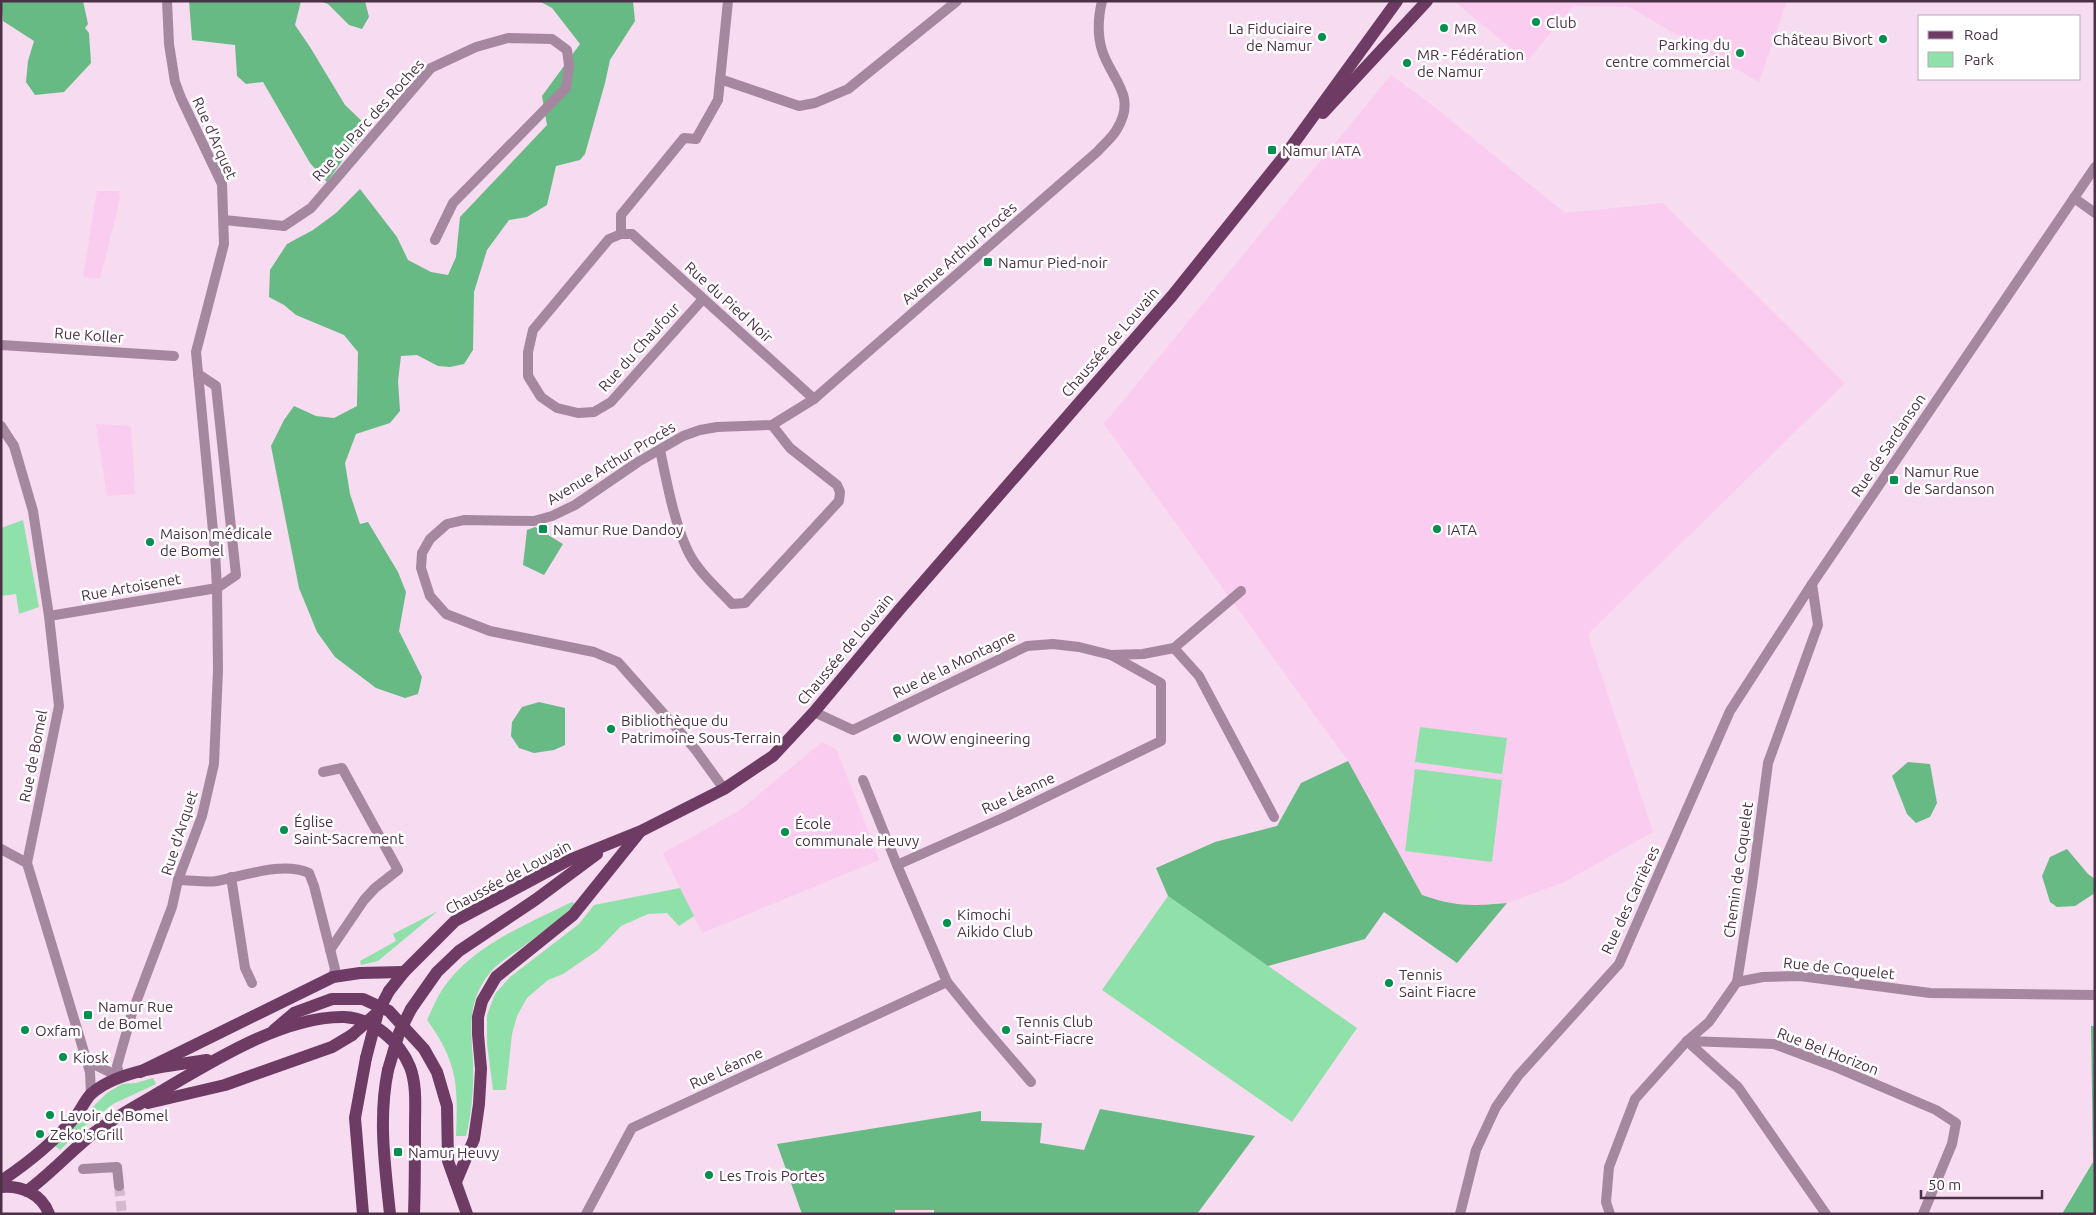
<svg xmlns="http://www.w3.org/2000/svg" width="2096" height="1215" font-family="Ubuntu,sans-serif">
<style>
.built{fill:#faccf0}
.green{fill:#90e0a9}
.forest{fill:#67ba83}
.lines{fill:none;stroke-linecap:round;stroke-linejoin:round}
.pedestrian-tunnel{stroke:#d5b9cf;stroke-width:10;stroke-dasharray:10 5;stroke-linecap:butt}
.pedestrian{stroke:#a5889f;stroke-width:10}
.minor{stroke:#a5889f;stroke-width:10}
.tertiary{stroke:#a5889f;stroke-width:10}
.primary{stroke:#6d3b64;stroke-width:12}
.primary-bridge{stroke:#6d3b64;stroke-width:12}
.poi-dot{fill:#038f4d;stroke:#fff;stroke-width:2}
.labels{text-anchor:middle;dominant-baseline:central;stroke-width:5;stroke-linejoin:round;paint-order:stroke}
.poi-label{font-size:15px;fill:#4c3047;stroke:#fff;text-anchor:start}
.street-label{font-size:15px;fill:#4c3047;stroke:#fff}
</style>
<rect width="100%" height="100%" fill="#f7dbf1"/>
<!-- built -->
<g class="built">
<path d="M 1454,1 L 1787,1 L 1759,82 L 1629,7 L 1573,6 L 1527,61 Z"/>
<path d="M 1391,75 L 1428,102 L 1565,213 L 1663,203 L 1845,383 L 1588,634 L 1653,832 L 1564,882 L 1507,903 L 1464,906 L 1443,903 L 1422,895 L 1348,761 L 1104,424 Z"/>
<path d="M 97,191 L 119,191 L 120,199 L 100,279 L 83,277 Z"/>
<path d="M 96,424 L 131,426 L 135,494 L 107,496 Z"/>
<path d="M 822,742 L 837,750 L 879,860 L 702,933 L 663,853 L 739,811 Z"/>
</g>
<!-- green -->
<g class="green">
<path d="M 23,520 L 39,607 L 19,614 L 16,594 L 1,596 L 1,528 Z"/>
<path d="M 1420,727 L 1507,738 L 1502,774 L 1415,762 Z"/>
<path d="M 1415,769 L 1502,780 L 1492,862 L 1405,851 Z"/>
<path d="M 680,888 L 694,916 L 679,926 L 667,913 L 648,914 L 621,926 L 598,950 L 563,974 L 548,980 L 527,998 L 517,1016 L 512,1034 L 506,1090 L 493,1090 L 487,1044 L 487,1015 L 495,994 L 510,977 L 579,924 L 594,905 Z"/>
<path d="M 1168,896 L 1357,1028 L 1292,1122 L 1102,990 Z"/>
<path d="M 572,902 L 575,904 C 559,920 543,932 525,945 C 513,954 498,962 489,974 C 467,1002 471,1028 473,1061 C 474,1086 472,1112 466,1136 L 456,1136 C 458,1085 458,1063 427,1020 C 432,1010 436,999 442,990 C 471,946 527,924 572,902 Z"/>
<path d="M 438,911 L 378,961 L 361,965 L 360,961 L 396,941 L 393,934 Z"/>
<path d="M 153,1078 L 156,1084 L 113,1104 L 86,1125 L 60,1150 L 54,1145 L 107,1093 L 122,1084 L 136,1083 Z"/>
</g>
<!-- forest -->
<g class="forest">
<path d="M 1,1 L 83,1 L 88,24 L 85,28 L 89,33 L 91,63 L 64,92 L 35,95 L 26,82 L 28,61 L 34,41 L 3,21 Z"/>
<path d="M 189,1 L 301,1 L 295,25 L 310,47 L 345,105 L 367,126 L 327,182 L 310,163 L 263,82 L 246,84 L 237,76 L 235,45 L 192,40 Z"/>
<path d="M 319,1 L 365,1 L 369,17 L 362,29 L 349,25 L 328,4 Z"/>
<path d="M 539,1 L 633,1 L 635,21 L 610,60 L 605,83 L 585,154 L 580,160 L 556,166 L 547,205 L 527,217 L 509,220 L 487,250 L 474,292 L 473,350 L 464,364 L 450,367 L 438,366 L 417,355 L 401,356 L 398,381 L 400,411 L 390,423 L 356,434 L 345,463 L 350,494 L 360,524 L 368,522 L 398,572 L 406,592 L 399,631 L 422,677 L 418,694 L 405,698 L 376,688 L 335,657 L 317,632 L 299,588 L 271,446 L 284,420 L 294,406 L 316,416 L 334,418 L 357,406 L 358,352 L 344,335 L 296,315 L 284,305 L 269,297 L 270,270 L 287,244 L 313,230 L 336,213 L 360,189 L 397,237 L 408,260 L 431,272 L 448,275 L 456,257 L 460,217 L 547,125 L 542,96 L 580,44 L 552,8 Z"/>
<path d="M 535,527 L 563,544 L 544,575 L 523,565 L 527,530 Z"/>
<path d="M 539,702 L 565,708 L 565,745 L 554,750 L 534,753 L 519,748 L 511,736 L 512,722 L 522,707 Z"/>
<path d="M 1348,761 L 1422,895 C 1456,907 1471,906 1507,903 L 1457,963 L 1384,912 L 1365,939 L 1268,966 L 1168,896 L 1156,868 L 1215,842 L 1277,826 L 1301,783 Z"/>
<path d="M 1908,762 L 1930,764 L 1937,803 L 1930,817 L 1916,823 L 1907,814 L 1892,776 Z"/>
<path d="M 2067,849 L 2088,874 L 2095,879 L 2095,893 L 2075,906 L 2057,907 L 2050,902 L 2042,876 L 2050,857 Z"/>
<path d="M 2091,1026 L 2095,1026 L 2095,1214 L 2062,1214 L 2093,1162 Z"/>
<path d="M 1100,1109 L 1255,1136 L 1197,1214 L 934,1214 L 934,1210 L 895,1210 L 895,1214 L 802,1214 L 777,1144 L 981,1111 L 981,1121 L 1042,1123 L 1040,1143 L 1084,1150 Z"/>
</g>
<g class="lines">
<!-- pedestrian-tunnel -->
<path class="pedestrian-tunnel" d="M 119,1186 L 122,1214"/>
<!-- pedestrian -->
<g class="pedestrian">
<path d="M 621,234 L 621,215 L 684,138 L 696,139"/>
<path d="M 83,1169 L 117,1167 L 119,1186"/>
</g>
<!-- minor -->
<g class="minor">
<path d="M 720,79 L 799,106 L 815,103 L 848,89 L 957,1"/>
<path d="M 696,139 L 718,100 L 728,1"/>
<path d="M 2074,198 L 2095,213"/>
<path d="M 224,220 L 284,226 L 311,208 L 431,68 L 476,47 L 508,38 L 552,39 L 567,50 L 569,65 L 566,88 L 453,203 L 435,240"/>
<path d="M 703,299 L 611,402 L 594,412 L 578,413 L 557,408 L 541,397 L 528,376 L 528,352 L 533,330 L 609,239 L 621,234 L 632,234 L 814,399"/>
<path d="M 1,345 L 174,356"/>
<path d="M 660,450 C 667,483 673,517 686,547 C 695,569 716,587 732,604 L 745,603 L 839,501 L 840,492 L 837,485 L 790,448 L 772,425"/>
<path d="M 49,616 L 217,588 L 236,575 L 216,386 L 198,374"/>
<path d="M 1174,648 L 1241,591"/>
<path d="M 814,712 L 853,730 L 1027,646 L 1053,644 L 1079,647 L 1111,655 L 1143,654 L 1174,648 L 1199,676 L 1274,817"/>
<path d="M 323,772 L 342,768 L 398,870 L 375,888 L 364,900 L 330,950"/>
<path d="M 863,780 L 897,865"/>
<path d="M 724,789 L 695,749 L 618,662 L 594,652 L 490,631 L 446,614 L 430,596 L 421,568 L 422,553 L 430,539 L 447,524 L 464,520 L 534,521 L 552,516 L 575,505 L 638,462 L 683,436 L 700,430 L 717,427 L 772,425 L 814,399 L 1097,152 C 1103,145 1113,137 1117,129 C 1138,95 1110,78 1102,50 C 1097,34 1098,18 1102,1"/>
<path d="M 1,849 L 27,863"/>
<path d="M 231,877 L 245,968 L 252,983"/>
<path d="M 178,880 C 191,880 205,883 217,881 C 244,876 283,861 309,873 L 314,886 L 335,969 L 333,977"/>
<path d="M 947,982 L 977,1019 L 1031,1082"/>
<path d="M 1737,982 L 1752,886 L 1768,763 L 1818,625 L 1812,584"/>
<path d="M 1687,1041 L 1774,1044 L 1833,1066 L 1936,1110 L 1956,1123 L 1952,1144 L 1923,1214"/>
<path d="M 1687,1041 L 1738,1087 L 1826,1214"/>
<path d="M 586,1214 L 632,1128 L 947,982 L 897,865 L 1007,816 L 1161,741 L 1161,683 L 1111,655"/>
<path d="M 1460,1214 L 1476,1150 L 1496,1107 L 1518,1076 L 1619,964 L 1730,711 L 1812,584 L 2095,167"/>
<path d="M 1610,1214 L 1606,1202 L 1609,1167 L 1635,1099 L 1687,1041 L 1709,1022 L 1737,982 L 1763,977 L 1800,976 L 1930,993 L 2095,995"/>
</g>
<!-- tertiary -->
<g class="tertiary">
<path d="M 1,426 L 14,446 L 33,511 L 49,616 L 59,706 L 27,863 L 90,1072 L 91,1095"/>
<path d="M 87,1061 L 120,1077"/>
<path d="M 120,1077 L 117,1066 L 132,1013 L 172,907 L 178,880 L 202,816 L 214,764 L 218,670 L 217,588 L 215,552 L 196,352 L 224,244 L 222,184 L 181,98 L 175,82 L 169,44 L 167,1"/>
</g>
<!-- primary -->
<g class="primary">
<path d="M 1323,113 L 1427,1"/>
<path d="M 389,991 L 404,972 L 455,921 L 569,860 L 641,831 L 724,789 L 773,756 L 814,712 L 900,609 L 1172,296 L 1286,154 L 1397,1"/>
<path d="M 411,1009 L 437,972 L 459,951 L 535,900 L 597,854"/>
<path d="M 274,1030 L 294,1013 L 332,999 L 363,999 L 389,1011 L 424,1049 L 437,1072 L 447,1106 L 448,1161 L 467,1214"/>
<path d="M 388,1070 C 378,1118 385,1166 390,1214"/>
<path d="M 140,1072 L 333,977 L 360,973 L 404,972"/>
<path d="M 148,1103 L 225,1085 L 332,1047 L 352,1035"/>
<path d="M 1,1181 C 28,1163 55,1141 76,1116 C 81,1110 85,1100 91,1094 C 119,1069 171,1066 207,1060"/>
<path d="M 456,1182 L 474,1139 L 479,1104 L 481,1069 L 478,1034 L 478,1017 L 482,1001 L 496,977 L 573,915 L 639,833"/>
<path d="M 1,1187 C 21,1185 42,1194 49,1214"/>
<path d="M 27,1191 C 50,1174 68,1154 90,1136 C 111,1119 137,1106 160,1092 C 211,1062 283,1016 344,1017 C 373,1018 400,1042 410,1067 C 417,1085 415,1107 415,1127 C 415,1156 415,1185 414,1214"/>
<path d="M 363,1214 L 355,1118 L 366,1058"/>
</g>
<!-- primary-bridge -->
<g class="primary-bridge">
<path d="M 352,1035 L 378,1012"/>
<path d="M 366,1058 L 378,1012 L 389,991"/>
<path d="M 388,1070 L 399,1033 L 411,1009"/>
</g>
</g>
<!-- markers -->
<g class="poi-dot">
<circle cx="1536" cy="22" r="5"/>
<circle cx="1444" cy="28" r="5"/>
<circle cx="1322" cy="37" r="5"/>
<circle cx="1883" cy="39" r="5"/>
<circle cx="1740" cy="53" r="5"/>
<circle cx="1407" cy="63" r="5"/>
<rect x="1267" y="145" width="10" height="10" rx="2.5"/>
<rect x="983" y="257" width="10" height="10" rx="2.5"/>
<rect x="1889" y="475" width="10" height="10" rx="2.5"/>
<rect x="538" y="524" width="10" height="10" rx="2.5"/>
<circle cx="1437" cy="529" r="5"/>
<circle cx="150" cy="542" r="5"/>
<circle cx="611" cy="729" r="5"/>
<circle cx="897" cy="738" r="5"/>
<circle cx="284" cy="830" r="5"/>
<circle cx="785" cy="832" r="5"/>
<circle cx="947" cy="923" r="5"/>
<circle cx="1389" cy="983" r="5"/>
<rect x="83" y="1010" width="10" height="10" rx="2.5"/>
<circle cx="25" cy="1030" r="5"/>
<circle cx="1006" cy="1030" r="5"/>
<circle cx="63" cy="1057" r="5"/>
<circle cx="50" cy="1115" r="5"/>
<circle cx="40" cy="1134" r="5"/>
<rect x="393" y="1147" width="10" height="10" rx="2.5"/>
<circle cx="709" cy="1175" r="5"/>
</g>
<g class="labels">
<!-- poi labels -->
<g class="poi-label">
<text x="1546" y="22">Club</text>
<text x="1312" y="28" text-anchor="end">La Fiduciaire<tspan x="1312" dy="17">de Namur</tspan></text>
<text x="1454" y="28">MR</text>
<text x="1873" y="39" text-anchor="end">Château Bivort</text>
<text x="1730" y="44" text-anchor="end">Parking du<tspan x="1730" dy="17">centre commercial</tspan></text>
<text x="1417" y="54">MR - Fédération<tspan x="1417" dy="17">de Namur</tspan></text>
<text x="1282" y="150">Namur IATA</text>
<text x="998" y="262">Namur Pied-noir</text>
<text x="1904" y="471">Namur Rue<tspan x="1904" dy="17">de Sardanson</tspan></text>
<text x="553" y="529">Namur Rue Dandoy</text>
<text x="1447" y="529">IATA</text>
<text x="160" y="533">Maison médicale<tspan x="160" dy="17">de Bomel</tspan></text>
<text x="621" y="720">Bibliothèque du<tspan x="621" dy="17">Patrimoine Sous-Terrain</tspan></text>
<text x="907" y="738">WOW engineering</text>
<text x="294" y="821">Église<tspan x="294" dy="17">Saint-Sacrement</tspan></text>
<text x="795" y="823">École<tspan x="795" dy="17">communale Heuvy</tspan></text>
<text x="957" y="914">Kimochi<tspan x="957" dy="17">Aikido Club</tspan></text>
<text x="1399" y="974">Tennis<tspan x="1399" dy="17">Saint Fiacre</tspan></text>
<text x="98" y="1006">Namur Rue<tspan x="98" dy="17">de Bomel</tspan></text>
<text x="1016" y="1021">Tennis Club<tspan x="1016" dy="17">Saint-Fiacre</tspan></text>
<text x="35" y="1030">Oxfam</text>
<text x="73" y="1057">Kiosk</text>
<text x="60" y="1115">Lavoir de Bomel</text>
<text x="50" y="1134">Zeko's Grill</text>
<text x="408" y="1152">Namur Heuvy</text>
<text x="719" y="1175">Les Trois Portes</text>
</g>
<!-- street labels -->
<g class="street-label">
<text transform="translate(368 120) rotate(-48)">Rue du Parc des Roches</text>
<text transform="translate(215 138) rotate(66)">Rue d'Arquet</text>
<text transform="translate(959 253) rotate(-41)">Avenue Arthur Procès</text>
<text transform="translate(729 302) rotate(42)">Rue du Pied Noir</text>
<text transform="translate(89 335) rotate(4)">Rue Koller</text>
<text transform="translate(1110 342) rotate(-49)">Chaussée de Louvain</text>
<text transform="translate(639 347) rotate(-48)">Rue du Chaufour</text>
<text transform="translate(1888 445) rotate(-56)">Rue de Sardanson</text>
<text transform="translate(611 463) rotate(-31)">Avenue Arthur Procès</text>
<text transform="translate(131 587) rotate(-10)">Rue Artoisenet</text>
<text transform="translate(845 649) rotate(-50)">Chaussée de Louvain</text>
<text transform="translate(954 664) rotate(-26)">Rue de la Montagne</text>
<text transform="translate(33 756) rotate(-79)">Rue de Bomel</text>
<text transform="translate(1018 793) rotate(-25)">Rue Léanne</text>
<text transform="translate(179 833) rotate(-72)">Rue d'Arquet</text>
<text transform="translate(1738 870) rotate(-82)">Chemin de Coquelet</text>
<text transform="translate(508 877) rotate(-28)">Chaussée de Louvain</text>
<text transform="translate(1630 900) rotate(-65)">Rue des Carrières</text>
<text transform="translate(1839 968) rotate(6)">Rue de Coquelet</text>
<text transform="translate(1828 1051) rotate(21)">Rue Bel Horizon</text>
<text transform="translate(726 1068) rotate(-25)">Rue Léanne</text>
</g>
</g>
<!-- border -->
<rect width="2096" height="1215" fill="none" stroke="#4c3047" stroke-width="5"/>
<!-- legend -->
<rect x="1918" y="15" width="162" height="65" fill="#ffffff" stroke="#b7acb5"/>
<rect x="1928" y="31" width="25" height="8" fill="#6d3b64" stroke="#b7acb5"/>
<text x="1964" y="40" font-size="15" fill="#4c3047">Road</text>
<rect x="1928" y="52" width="25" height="15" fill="#90e0a9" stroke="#b7acb5"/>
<text x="1964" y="65" font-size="15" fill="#4c3047">Park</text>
<!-- scale -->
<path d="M1921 1190v8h121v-8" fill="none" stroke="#4c3047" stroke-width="2.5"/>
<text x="1928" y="1190" font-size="15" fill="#4c3047" stroke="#ffffff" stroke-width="4" paint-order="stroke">50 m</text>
</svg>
